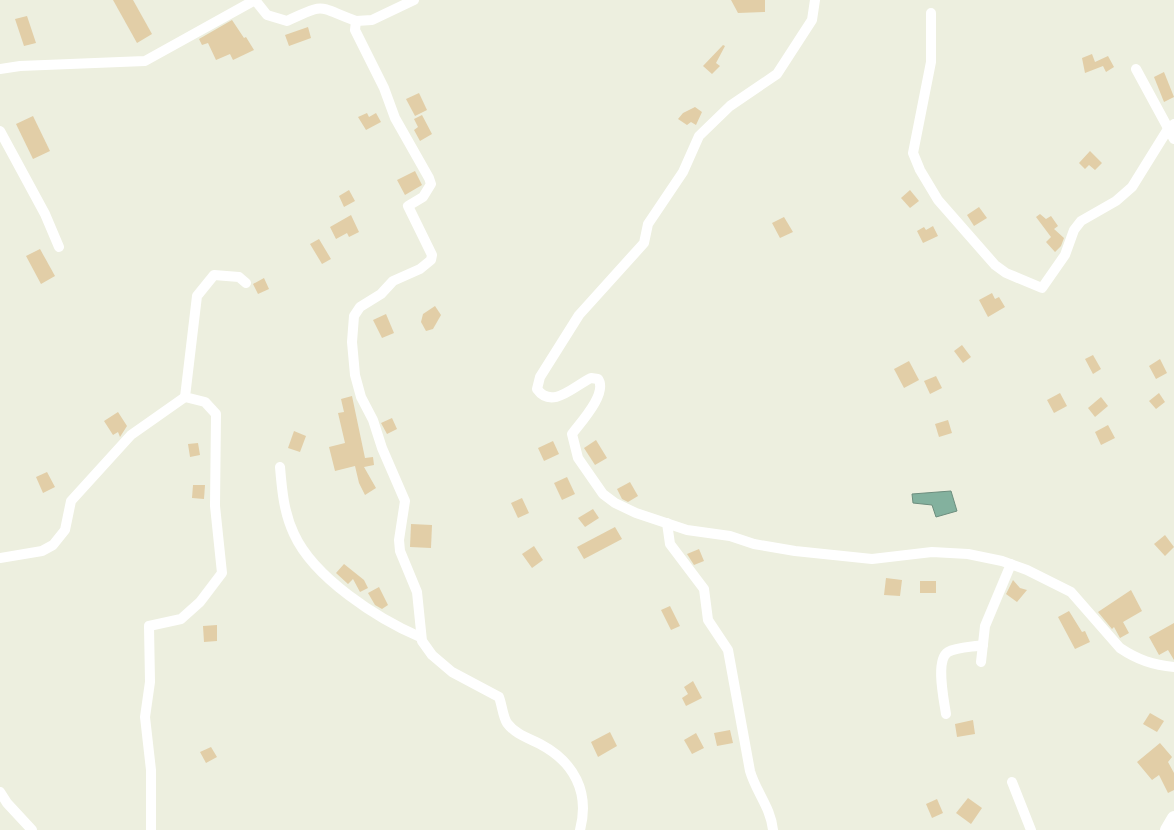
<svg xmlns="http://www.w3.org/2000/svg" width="1174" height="830" font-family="'Roboto Serif',serif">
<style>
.water{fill:#83b19e;stroke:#6d8e7e}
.building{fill:#e2cea7}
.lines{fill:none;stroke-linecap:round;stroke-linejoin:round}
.minor{stroke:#fff;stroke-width:10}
.highway{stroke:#fff;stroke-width:14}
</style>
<rect width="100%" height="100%" fill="#edefdf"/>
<!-- water -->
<path class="water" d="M 951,491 L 957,511 L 936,517 L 932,505 L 913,503 L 912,494 Z"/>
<!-- building -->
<g class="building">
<path d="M 113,0 L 133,0 L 152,34 L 137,43 Z"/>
<path d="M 731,0 L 765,0 L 765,12 L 738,13 Z"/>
<path d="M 27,16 L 36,43 L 24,46 L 15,19 Z"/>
<path d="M 232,20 L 244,38 L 246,37 L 254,50 L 233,60 L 230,54 L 216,60 L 208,43 L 202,45 L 199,39 Z"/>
<path d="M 308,27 L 311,38 L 289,46 L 285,35 Z"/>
<path d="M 723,45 L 725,46 L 716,63 L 720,66 L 712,74 L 703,66 Z"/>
<path d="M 1092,54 L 1095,62 L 1108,56 L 1114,67 L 1106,72 L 1103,66 L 1085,73 L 1082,58 Z"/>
<path d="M 1164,72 L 1174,97 L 1164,102 L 1154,77 Z"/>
<path d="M 419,93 L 427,110 L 415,116 L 406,99 Z"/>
<path d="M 695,107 L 702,112 L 696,125 L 691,122 L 687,125 L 678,119 L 683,113 Z"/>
<path d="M 367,113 L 369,117 L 376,113 L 381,122 L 366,130 L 358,117 Z"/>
<path d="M 422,115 L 432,134 L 420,141 L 414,130 L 418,127 L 414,119 Z"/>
<path d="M 33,116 L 50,151 L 33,159 L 16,124 Z"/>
<path d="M 1090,151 L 1102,163 L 1095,170 L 1089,165 L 1085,169 L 1079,163 Z"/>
<path d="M 415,171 L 422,185 L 405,195 L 397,180 Z"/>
<path d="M 349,190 L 355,201 L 344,207 L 339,196 Z"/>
<path d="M 910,190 L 919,201 L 910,208 L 901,198 Z"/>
<path d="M 979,207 L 987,218 L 974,226 L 967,215 Z"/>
<path d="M 1040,214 L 1046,219 L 1051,216 L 1058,226 L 1054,229 L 1064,238 L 1061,246 L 1055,252 L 1046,242 L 1051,237 L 1036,217 Z"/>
<path d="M 351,215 L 359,232 L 349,237 L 347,233 L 336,239 L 330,227 Z"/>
<path d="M 784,217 L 793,232 L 780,238 L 772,223 Z"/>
<path d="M 933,226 L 938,236 L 923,243 L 917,231 L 924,227 L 926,230 Z"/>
<path d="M 319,239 L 331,259 L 322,264 L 310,244 Z"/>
<path d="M 40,249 L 55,276 L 41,284 L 26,256 Z"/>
<path d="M 264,278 L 269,289 L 258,294 L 253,284 Z"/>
<path d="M 992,293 L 995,299 L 999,297 L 1005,307 L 988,317 L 979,300 Z"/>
<path d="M 435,306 L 441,315 L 433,329 L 426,331 L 421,322 L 423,314 Z"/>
<path d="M 386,314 L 394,333 L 382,338 L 373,320 Z"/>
<path d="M 962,345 L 971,357 L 963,363 L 954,351 Z"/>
<path d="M 1093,355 L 1101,369 L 1093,374 L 1085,359 Z"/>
<path d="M 1160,359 L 1167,373 L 1156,379 L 1149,366 Z"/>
<path d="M 909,361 L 919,380 L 904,388 L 894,369 Z"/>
<path d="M 936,376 L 942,388 L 930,394 L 924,381 Z"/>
<path d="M 1060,393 L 1067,406 L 1054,413 L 1047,400 Z"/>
<path d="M 1159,393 L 1165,402 L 1156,409 L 1149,401 Z"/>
<path d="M 352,396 L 365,458 L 373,457 L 374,465 L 364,467 L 376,488 L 365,495 L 359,483 L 355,466 L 335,471 L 329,447 L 345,443 L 338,413 L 344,412 L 341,399 Z"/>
<path d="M 1101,397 L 1108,406 L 1095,417 L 1088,408 Z"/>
<path d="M 118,412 L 127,426 L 120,437 L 118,432 L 113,435 L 104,421 Z"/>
<path d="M 392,418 L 397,429 L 387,434 L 381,423 Z"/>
<path d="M 948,420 L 952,433 L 939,437 L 935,424 Z"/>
<path d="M 1108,425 L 1115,438 L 1101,445 L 1095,432 Z"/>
<path d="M 294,431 L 306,436 L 300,452 L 288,448 Z"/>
<path d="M 596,440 L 607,458 L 595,465 L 584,448 Z"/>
<path d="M 553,441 L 559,454 L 544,461 L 538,448 Z"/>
<path d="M 198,443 L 200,455 L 190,457 L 188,444 Z"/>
<path d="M 47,472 L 55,487 L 43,493 L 36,477 Z"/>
<path d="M 567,477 L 575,494 L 562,500 L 554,483 Z"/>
<path d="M 630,482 L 638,496 L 628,502 L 622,499 L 617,489 Z"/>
<path d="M 193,485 L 205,485 L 204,499 L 192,498 Z"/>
<path d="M 522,498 L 529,513 L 518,518 L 511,503 Z"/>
<path d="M 593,509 L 599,518 L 585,527 L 578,518 Z"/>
<path d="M 411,524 L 432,525 L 431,548 L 410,547 Z"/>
<path d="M 615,527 L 622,539 L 584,559 L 577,547 Z"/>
<path d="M 1165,535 L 1174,547 L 1165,556 L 1154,544 Z"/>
<path d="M 534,546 L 543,560 L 532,568 L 522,554 Z"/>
<path d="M 699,549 L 704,561 L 694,565 L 687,554 Z"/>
<path d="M 344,564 L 364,580 L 368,588 L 360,592 L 353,579 L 348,584 L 336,573 Z"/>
<path d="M 886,578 L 902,580 L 900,596 L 884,595 Z"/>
<path d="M 1013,580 L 1020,588 L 1027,590 L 1017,602 L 1006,594 Z"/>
<rect x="920" y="581" width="16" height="12"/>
<path d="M 379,587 L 388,605 L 382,609 L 375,605 L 368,593 Z"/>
<path d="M 1131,590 L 1142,611 L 1123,622 L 1129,633 L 1120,638 L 1114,627 L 1112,629 L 1098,612 Z"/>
<path d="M 670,606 L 680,626 L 671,630 L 661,610 Z"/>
<path d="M 1069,611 L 1082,632 L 1085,631 L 1090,642 L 1075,649 L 1058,617 Z"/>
<path d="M 1174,623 L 1174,660 L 1168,650 L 1159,655 L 1149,637 Z"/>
<path d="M 217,625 L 217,641 L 204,642 L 203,626 Z"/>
<path d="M 693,681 L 702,698 L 686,706 L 682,698 L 688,694 L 684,687 Z"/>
<path d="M 1150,713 L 1164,721 L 1157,732 L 1143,724 Z"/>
<path d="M 973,720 L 975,734 L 957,737 L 955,724 Z"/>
<path d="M 730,730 L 733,743 L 717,746 L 714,733 Z"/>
<path d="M 610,732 L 617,746 L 598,757 L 591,742 Z"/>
<path d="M 696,733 L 704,748 L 692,754 L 684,740 Z"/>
<path d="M 1160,743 L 1172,757 L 1168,762 L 1174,773 L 1174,790 L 1168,793 L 1159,775 L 1152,780 L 1137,762 Z"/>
<path d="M 211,747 L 217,757 L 206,763 L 200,752 Z"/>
<path d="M 968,798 L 982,808 L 971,824 L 956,813 Z"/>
<path d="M 937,799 L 943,813 L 932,818 L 926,804 Z"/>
</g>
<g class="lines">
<!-- minor -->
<g class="minor">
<path d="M 255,0 L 267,15 L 287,21 C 327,2 317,7 356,21"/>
<path d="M 414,0 L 372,20 L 356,21 L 355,30 L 384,88 L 395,118 L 429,178 L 431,184 L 423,197 L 408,206 L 432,255 L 431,260 L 420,269 L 393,281 L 381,294 L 360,307 L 354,316 L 352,342 L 355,375 L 361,397 L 373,420 L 382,448 L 405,501 L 399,540 L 400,551 L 417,592 L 422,641 L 432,655 L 452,672 L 499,697 C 502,705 503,717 507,723 C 515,734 528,738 540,744 C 574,762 590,792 580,830"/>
<path d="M 815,0 L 812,20 L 777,74 L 730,106 L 699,136 L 683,172 L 648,224 L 644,243 L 579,315 L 540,377 L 537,389 C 552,410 574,386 591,378 L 598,379 C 608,393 581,422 572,434 L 578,458 L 603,494 L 615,503 L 636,513 L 687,530 L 730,536 L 754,544 L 795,551 L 872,559 L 932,552 L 968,554 L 1002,561 L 1027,570 L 1071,592 L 1120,648 C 1138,660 1153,665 1174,667"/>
<path d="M 931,13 L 931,62 L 913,153 L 920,170 L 938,200 L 995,265 L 1006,273 L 1042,288 L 1065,255 L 1074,230 L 1081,221 L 1116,201 L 1132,187 L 1168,129 L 1174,124"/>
<path d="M 0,69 L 20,66 L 145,61 L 255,0"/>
<path d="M 1136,69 L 1174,139"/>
<path d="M 0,131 L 45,214 L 59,247"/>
<path d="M 280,467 C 282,491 284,513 294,534 C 314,578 378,619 420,637"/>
<path d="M 667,523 L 670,544 L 704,589 L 708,620 L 728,650 L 750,771 C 756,792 771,808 773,830"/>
<path d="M 0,558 L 42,551 L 53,545 L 65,530 L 71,501 L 131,435 L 185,397"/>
<path d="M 981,662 L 985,626 L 1011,564"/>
<path d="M 946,714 C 944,700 935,660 948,652 C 956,647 973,647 983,645"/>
<path d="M 1012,782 L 1031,830"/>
<path d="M 0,792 L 7,803 L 32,830"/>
<path d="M 151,830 L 151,770 L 145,717 L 150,682 L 149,626 L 181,619 L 200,602 L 222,573 L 215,506 L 216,414 L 205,402 L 185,397 L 197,296 L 214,275 L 239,277 L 246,283"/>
</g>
<!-- highway -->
<path class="highway" d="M 1167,830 L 1174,818"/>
</g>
</svg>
